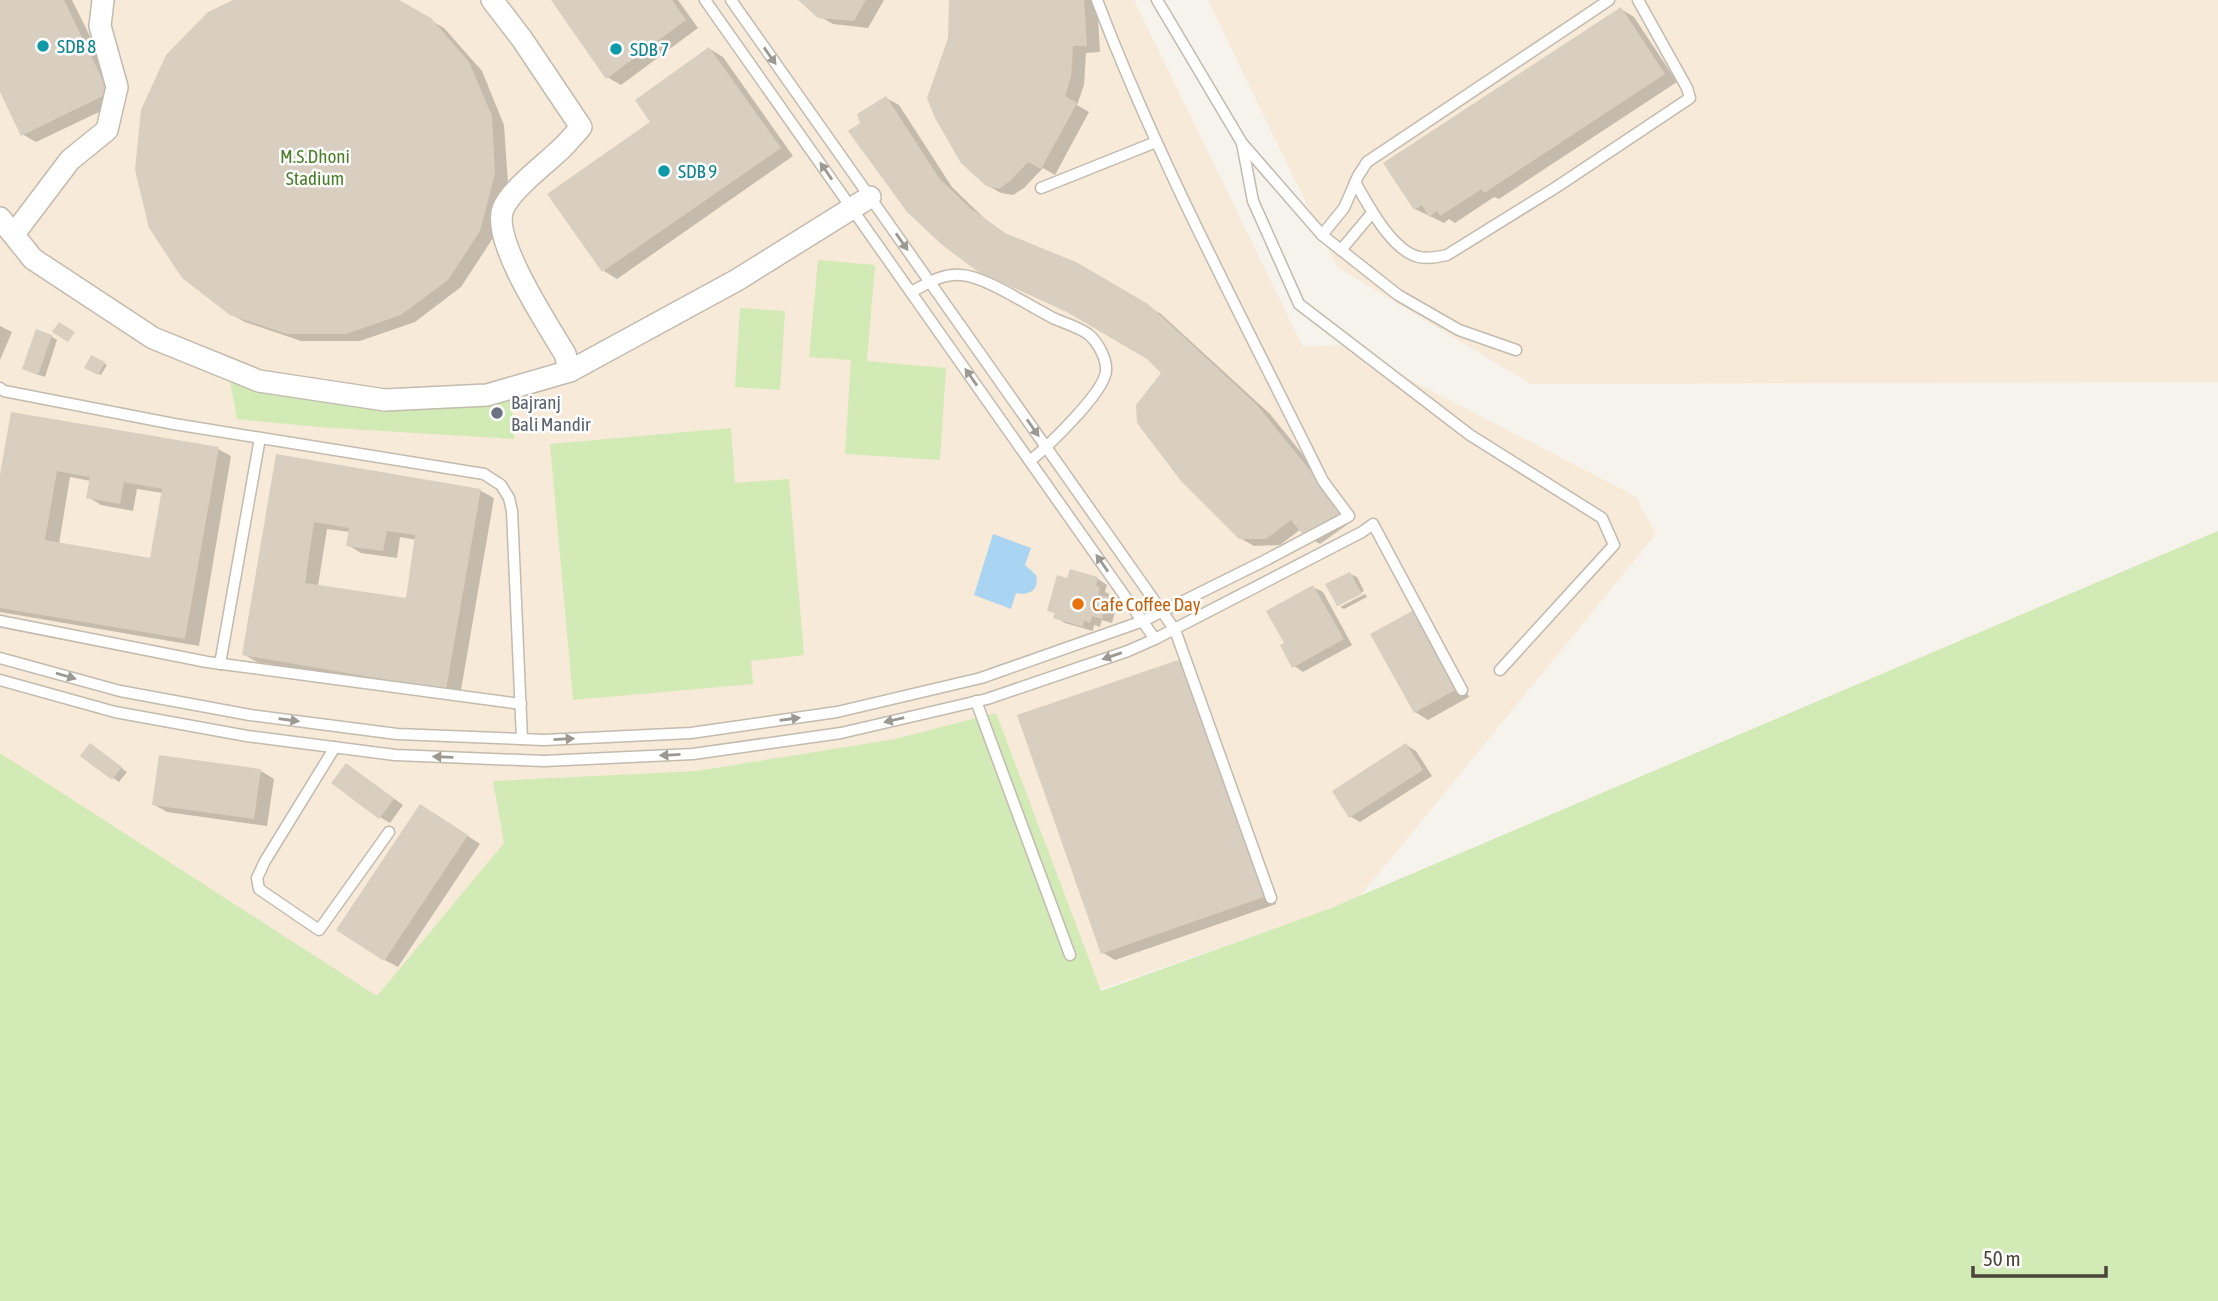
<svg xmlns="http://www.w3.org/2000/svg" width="2218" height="1301" font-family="'Asap Condensed',sans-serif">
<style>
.commercial{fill:#f7ead8}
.green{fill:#d2eab5}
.water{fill:#a9d4f2}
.shadow{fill:#0003;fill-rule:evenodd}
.building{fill:#d8cfc1;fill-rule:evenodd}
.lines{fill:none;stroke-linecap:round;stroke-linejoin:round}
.lane-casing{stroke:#c2bbae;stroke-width:13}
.street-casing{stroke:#c2bbae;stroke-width:24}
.lane{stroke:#fff;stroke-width:10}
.street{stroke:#fff;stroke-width:21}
.oneway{fill:#9c9892}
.culture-dot{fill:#0f9aa8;stroke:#fff;stroke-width:2.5}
.worship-dot{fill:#6b7280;stroke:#fff;stroke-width:2.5}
.food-dot{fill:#e8710a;stroke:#fff;stroke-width:2.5}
.labels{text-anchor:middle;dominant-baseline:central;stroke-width:5;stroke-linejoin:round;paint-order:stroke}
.culture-label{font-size:19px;fill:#0d838f;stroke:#fff;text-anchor:start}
.park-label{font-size:19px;fill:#4a7f2a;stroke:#fff}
.worship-label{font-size:19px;fill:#5b616d;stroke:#fff;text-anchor:start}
.food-label{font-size:19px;fill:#c56008;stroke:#fff;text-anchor:start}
</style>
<rect width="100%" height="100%" fill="#f6f3ec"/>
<!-- commercial -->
<g class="commercial">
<path d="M 0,0 L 1134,0 L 1303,347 L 1343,345 L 1635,496 L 1656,534 L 1357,900 L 943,1044 L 583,1120 L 0,769 Z"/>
<path d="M 1208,0 L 2218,0 L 2218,382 L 1531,384 L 1337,267 Z"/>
</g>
<!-- green -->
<g class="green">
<path d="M 818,260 L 875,265 L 867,361 L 946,368 L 940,460 L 845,454 L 851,360 L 809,357 Z"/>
<path d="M 740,308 L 785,311 L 780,390 L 735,387 Z"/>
<path d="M 228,369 L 375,399 L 511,389 L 514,439 L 318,427 L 237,419 Z"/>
<path d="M 731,428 L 735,483 L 789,479 L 804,655 L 751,661 L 753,684 L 573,700 L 550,444 Z"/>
<path d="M 2218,531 L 2218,1301 L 0,1301 L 0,753 L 377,996 L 504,843 L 493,781 L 697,771 L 895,739 L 996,713 L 1101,991 L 1329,909 Z"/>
</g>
<!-- water -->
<path class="water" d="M 993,534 L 1031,548 L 1025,565 L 1036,575 C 1040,590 1029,596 1016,593 L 1011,609 L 974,595 Z"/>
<!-- shadow -->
<g class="shadow">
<path d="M 0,0 L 72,0 L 122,101 L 36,142 L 22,134 L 0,88 Z"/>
<path d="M 236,0 L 396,0 L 444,28 L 482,71 L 504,125 L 508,183 L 493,238 L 461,287 L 415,322 L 360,341 L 301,341 L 245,322 L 231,314 Z"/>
<path d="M 553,0 L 678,0 L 698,28 L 621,85 L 607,77 Z"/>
<path d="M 800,0 L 884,0 L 868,28 L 833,24 L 819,16 Z"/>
<path d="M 951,0 L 1097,0 L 1100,52 L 1086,53 L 1084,85 L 1077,105 L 1089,112 L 1055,175 L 1043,168 L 1024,188 L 1013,195 L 1001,193 L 987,185 L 950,38 Z"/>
<path d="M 1621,9 L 1634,17 L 1677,82 L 1499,199 L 1494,197 L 1455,223 L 1449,219 L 1444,223 L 1415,209 Z"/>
<path d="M 710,49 L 723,57 L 793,156 L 617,279 L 604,271 L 653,122 Z"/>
<path d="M 886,98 L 899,105 L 952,187 L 984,218 L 1011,238 L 1077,265 L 1161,314 L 1270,414 L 1355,519 L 1320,544 L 1307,536 L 1301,529 L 1280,545 L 1254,546 L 1240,538 L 1163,372 L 1148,357 L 1080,318 L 978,270 L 862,124 Z"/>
<path d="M 0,326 L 12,332 L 0,360 Z"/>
<path d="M 51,336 L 57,340 L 45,377 L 30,372 Z"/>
<path d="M 92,357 L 107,365 L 101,375 L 87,367 Z"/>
<path d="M 12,414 L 218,449 L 231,456 L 199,646 L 0,612 L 0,484 ZM 70,477 L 91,481 L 88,497 L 101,505 L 133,511 L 137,489 L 163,493 L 151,560 L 59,544 Z"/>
<path d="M 278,457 L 481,491 L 494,498 L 460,696 L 257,662 L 243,654 ZM 327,529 L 350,532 L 348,545 L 361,553 L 397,558 L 400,537 L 417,540 L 407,600 L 318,586 Z"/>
<path d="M 1071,572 L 1098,579 L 1107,585 L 1105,592 L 1109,594 L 1108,599 L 1117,604 L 1112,623 L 1102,620 L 1100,627 L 1094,625 L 1093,631 L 1065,623 L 1055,617 L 1056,614 L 1049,610 L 1069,580 Z"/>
<path d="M 1350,574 L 1357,577 L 1364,591 L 1339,603 L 1339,606 L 1338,605 Z"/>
<path d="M 1313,587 L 1323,592 L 1352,645 L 1303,672 L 1294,666 L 1287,644 Z"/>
<path d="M 1365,594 L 1367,597 L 1344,609 L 1340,607 Z"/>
<path d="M 1427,620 L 1469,697 L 1428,720 L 1415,712 Z"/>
<path d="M 1194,668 L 1276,904 L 1115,960 L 1102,952 Z"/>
<path d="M 1406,745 L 1416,751 L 1432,776 L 1360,822 L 1350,816 Z"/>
<path d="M 96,749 L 127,772 L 119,782 L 83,756 Z"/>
<path d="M 160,757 L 261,771 L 274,779 L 267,826 L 167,812 L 153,804 Z"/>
<path d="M 356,771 L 403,805 L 390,823 L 380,817 Z"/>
<path d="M 433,813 L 480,844 L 398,967 L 385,960 Z"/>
</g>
<!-- building -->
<g class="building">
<path d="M 0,0 L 64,0 L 109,93 L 21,136 L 0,92 Z"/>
<path d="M 233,0 L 399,0 L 431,18 L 469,62 L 492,116 L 495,174 L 480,231 L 448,280 L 401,315 L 346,334 L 287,334 L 230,315 L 182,278 L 149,228 L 135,170 L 141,110 L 166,55 L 208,12 Z"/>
<path d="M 551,0 L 672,0 L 686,20 L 606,79 Z"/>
<path d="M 798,0 L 866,0 L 854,21 L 818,18 Z"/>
<path d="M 949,0 L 1084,0 L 1087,46 L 1073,46 L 1071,77 L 1065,96 L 1077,103 L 1041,169 L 1028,162 L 1010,181 L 999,189 L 986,186 L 961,163 L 935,118 L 927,98 L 948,38 Z"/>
<path d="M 1621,7 L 1665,74 L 1484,193 L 1482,189 L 1440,216 L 1437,211 L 1429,217 L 1422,205 L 1414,210 L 1383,163 Z"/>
<path d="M 709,47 L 781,148 L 602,272 L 547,194 L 650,122 L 635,100 Z"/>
<path d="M 886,96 L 939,178 L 970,208 L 1005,233 L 1078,263 L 1148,304 L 1257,405 L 1343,511 L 1305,537 L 1291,520 L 1266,539 L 1239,539 L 1181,481 L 1137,423 L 1136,405 L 1161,373 L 1147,359 L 1065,311 L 977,271 L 941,244 L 907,212 L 848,131 L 860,123 L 857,114 Z"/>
<path d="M 59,322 L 75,332 L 68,342 L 52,332 Z"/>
<path d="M 36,329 L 52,335 L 38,375 L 22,369 Z"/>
<path d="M 91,355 L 105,362 L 98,375 L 84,368 Z"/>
<path d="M 11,412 L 219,447 L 185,639 L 0,608 L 0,474 ZM 57,471 L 90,477 L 86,498 L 120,504 L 124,482 L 162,489 L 150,558 L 45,540 Z"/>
<path d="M 276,454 L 481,489 L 446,690 L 242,655 ZM 314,522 L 349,528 L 346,546 L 383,551 L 387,531 L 415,535 L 406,598 L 305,583 Z"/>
<path d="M 1070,569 L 1098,577 L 1096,586 L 1100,587 L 1098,595 L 1108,597 L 1102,619 L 1092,616 L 1090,623 L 1084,621 L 1083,627 L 1053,618 L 1055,613 L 1047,611 L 1057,575 L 1067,578 Z"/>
<path d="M 1350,572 L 1362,594 L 1337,606 L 1325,584 Z"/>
<path d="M 1313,585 L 1344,639 L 1292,668 L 1280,645 L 1284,643 L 1266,611 Z"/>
<path d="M 1414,610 L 1457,689 L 1414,713 L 1370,634 Z"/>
<path d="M 1181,659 L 1264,897 L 1101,954 L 1017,715 Z"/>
<path d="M 90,743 L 122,767 L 112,780 L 80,756 Z"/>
<path d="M 1406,743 L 1423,770 L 1349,818 L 1332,791 Z"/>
<path d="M 159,755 L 261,769 L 254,819 L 152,805 Z"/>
<path d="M 346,763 L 394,799 L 379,819 L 331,783 Z"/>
<path d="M 420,804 L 468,835 L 384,961 L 336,930 Z"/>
</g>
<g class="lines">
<!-- lane casing -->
<g class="lane-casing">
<g id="lane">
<path d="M 705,0 L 1155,639"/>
<path d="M 731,0 L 1175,630 L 1271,898"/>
<path d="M 1157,0 L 1242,143 L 1322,235 L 1398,295 L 1459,330 L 1516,350"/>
<path d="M 1242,143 L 1253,201 L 1299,304 L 1470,435 L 1602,518 L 1614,545 L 1500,670"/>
<path d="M 1355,182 C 1368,205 1392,251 1419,257 C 1429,259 1437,257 1447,255 L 1555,188 L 1690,98 L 1687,88 L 1638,0"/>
<path d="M 1041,188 L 1156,142"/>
<path d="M 1322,235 L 1344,208 L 1358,176 L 1367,162 L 1609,0"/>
<path d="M 1341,250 L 1372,213"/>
<path d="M 911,292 C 927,284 942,273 961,275 C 985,276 1029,306 1053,318 C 1064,323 1078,327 1088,334 C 1098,342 1107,359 1106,371 C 1104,393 1048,446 1030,461"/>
<path d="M 0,388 L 4,391 L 174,424 L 484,474 L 501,485 L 509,498 L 512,511 L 522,739"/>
<path d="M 0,621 L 207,662 L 521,704"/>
<path d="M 0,658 L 120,691 L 250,715 L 397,734 L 544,740 L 691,733 L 837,712 L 981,678 L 1143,621 L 1264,561 L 1349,516 L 1323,481 C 1245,322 1160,166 1097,0"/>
<path d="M 220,664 L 260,438"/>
<path d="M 0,680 L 115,712 L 247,736 L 395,755 L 544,761 L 693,754 L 841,733 L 987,699 L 1128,651 L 1155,639 L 1362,532 L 1373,524 L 1462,690"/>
<path d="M 976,701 L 1070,955"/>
<path d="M 335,747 L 265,861 L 257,878 L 259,889 L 319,930 L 389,832"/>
</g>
</g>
<!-- street casing -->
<g class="street-casing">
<g id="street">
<path d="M 492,0 L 522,39 L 581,127 C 575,134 569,141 563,147 C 547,163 511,189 503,209 C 491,240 548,325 565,354 L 570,371"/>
<path d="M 0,218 L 33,259 L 153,338 L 259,381 L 385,400 L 487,395 L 570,371 L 737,280 L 870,197"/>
<path d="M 14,234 L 70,160 L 107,130 L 117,87 L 100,26 L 103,0"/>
</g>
</g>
<!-- lane -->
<use href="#lane" class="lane"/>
<!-- street -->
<use href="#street" class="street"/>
</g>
<!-- one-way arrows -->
<defs><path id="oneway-solid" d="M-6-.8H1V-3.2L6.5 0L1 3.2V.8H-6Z" transform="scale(1.75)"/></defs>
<g class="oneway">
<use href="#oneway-solid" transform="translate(770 56) rotate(55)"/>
<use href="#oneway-solid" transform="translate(826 171) rotate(-125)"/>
<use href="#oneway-solid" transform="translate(902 242) rotate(55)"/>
<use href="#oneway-solid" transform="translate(971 377) rotate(-125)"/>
<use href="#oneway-solid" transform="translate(1033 428) rotate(55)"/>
<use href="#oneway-solid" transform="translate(1102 563) rotate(-125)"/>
<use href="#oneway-solid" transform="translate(1112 656) rotate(161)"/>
<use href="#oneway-solid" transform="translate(66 676) rotate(16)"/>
<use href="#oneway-solid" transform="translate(790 719) rotate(-8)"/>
<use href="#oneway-solid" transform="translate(289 720) rotate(8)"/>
<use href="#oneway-solid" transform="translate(894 720) rotate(167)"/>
<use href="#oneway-solid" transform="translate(564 739) rotate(-3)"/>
<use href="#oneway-solid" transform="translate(670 755) rotate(177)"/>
<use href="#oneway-solid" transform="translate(443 757) rotate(-178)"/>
</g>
<!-- markers -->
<g class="culture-dot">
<circle cx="43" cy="46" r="7"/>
<circle cx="616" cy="49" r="7"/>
<circle cx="664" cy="171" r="7"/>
</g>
<circle class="worship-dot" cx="497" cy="413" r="7"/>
<circle class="food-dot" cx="1078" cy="604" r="7"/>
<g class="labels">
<!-- culture labels -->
<g class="culture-label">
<text x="57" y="46">SDB 8</text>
<text x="630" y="49">SDB 7</text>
<text x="678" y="171">SDB 9</text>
</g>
<!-- park labels -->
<g class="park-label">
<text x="315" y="156">M.S.Dhoni<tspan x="315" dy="22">Stadium</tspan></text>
</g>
<!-- worship labels -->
<g class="worship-label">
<text x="511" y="402">Bajranj<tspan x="511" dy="22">Bali Mandir</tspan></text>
</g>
<!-- food labels -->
<g class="food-label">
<text x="1092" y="604">Cafe Coffee Day</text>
</g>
</g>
<!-- scale -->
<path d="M1973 1266v10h133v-10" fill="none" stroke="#4b4439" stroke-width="3.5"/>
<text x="1983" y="1266" font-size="21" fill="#4b4439" stroke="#ffffff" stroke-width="5" paint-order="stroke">50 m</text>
</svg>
